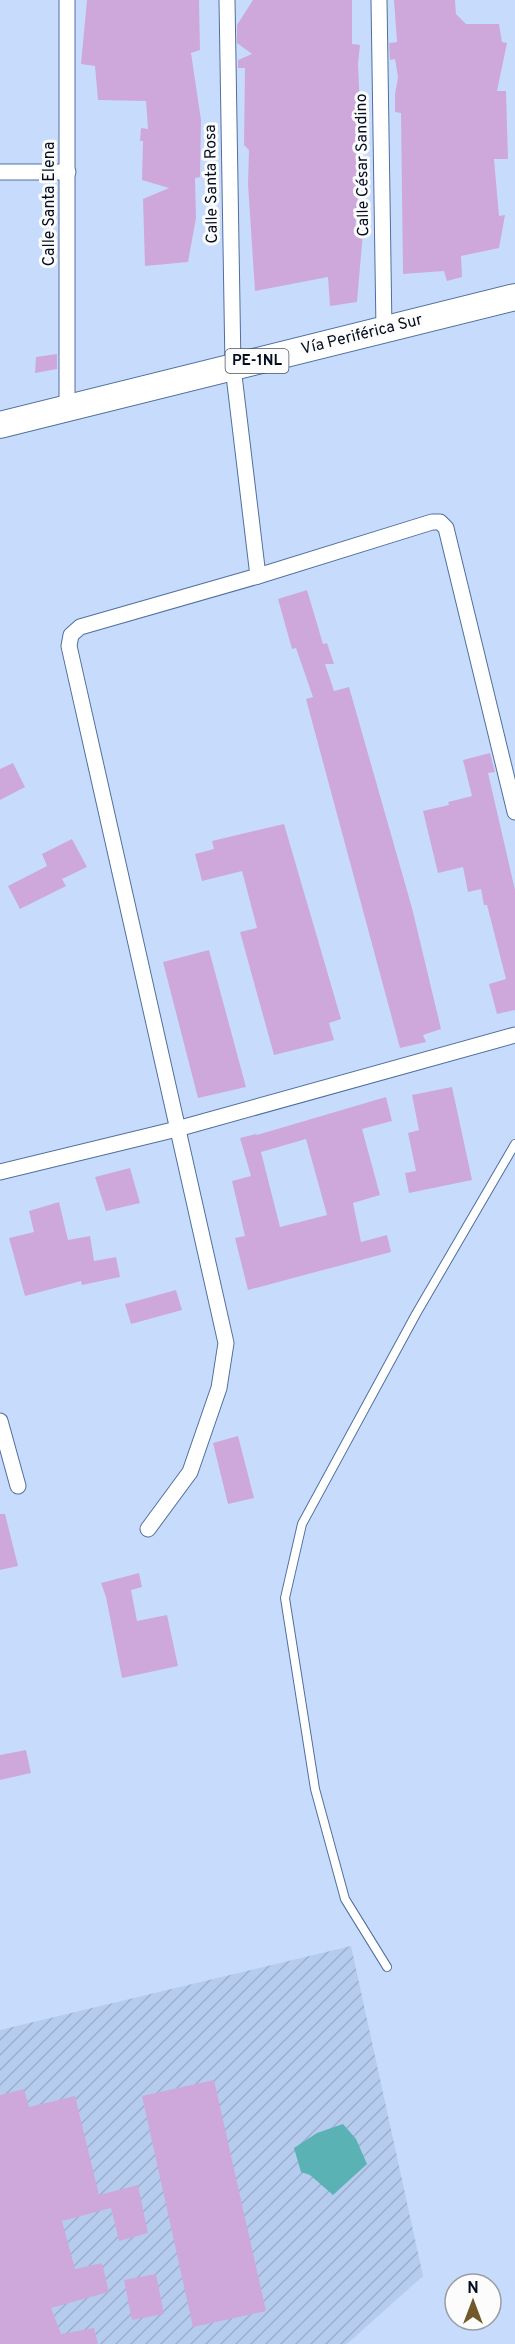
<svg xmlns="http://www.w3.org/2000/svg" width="515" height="2344" font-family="Overpass,sans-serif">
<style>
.industrial{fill:url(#industrial-furrows)}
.water{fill:#5ab2b5}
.building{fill:#cfa8db;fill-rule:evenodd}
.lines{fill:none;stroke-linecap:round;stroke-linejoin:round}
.service-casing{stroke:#506f9f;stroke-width:10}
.minor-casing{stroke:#506f9f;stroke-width:17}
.trunk-casing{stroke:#506f9f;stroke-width:28}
.service{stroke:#fff;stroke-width:8}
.minor{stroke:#fff;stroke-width:15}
.trunk{stroke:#fff;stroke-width:26}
.labels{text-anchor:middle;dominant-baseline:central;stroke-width:6;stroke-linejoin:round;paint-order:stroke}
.shield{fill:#fcfcfc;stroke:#4e5562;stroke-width:1.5}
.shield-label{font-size:15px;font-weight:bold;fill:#040e20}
.street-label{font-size:16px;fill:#040e20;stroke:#fcfcfc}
</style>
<defs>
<pattern id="industrial-furrows" width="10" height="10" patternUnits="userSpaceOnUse" patternTransform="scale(1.5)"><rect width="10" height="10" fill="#b6ccef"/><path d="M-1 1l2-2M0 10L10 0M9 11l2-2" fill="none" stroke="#9baecd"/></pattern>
</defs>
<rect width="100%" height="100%" fill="#c7dcfc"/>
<!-- industrial -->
<path class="industrial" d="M 351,1946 L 423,2276 L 347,2344 L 0,2344 L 0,2030 Z"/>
<!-- water -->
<path class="water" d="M 343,2124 L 356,2139 L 367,2164 L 333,2195 L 310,2175 L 301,2172 L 294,2148 L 317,2133 Z"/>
<!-- building -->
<g class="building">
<path d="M 87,0 L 199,0 L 200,50 L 191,53 L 201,120 L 200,177 L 195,178 L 196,218 L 188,262 L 145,266 L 143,199 L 169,188 L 142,180 L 143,141 L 140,141 L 141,128 L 148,129 L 146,101 L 98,100 L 95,66 L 81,64 Z"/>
<path d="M 253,0 L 352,0 L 352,44 L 360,45 L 358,64 L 361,129 L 363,129 L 355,231 L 363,232 L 357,302 L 330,306 L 328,277 L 255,291 L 248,184 L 249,150 L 244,145 L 245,68 L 238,68 L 238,60 L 252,54 L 237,43 L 237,25 Z"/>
<path d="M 394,0 L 455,0 L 456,14 L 466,24 L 499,24 L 502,42 L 507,43 L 497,91 L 506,91 L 508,159 L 494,159 L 499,216 L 505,215 L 499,248 L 461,256 L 462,277 L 447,281 L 444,271 L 403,274 L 401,113 L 395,112 L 395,94 L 398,77 L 395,59 L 390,60 L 389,43 L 397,42 Z"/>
<path d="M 57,354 L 57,369 L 35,373 L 36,357 Z"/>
<path d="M 307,590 L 323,644 L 327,643 L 334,664 L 325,664 L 334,691 L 349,687 L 412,908 L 441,1029 L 423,1035 L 426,1042 L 400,1048 L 306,699 L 313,697 L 296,648 L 292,649 L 278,599 Z"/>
<path d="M 490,753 L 495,772 L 488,773 L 515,890 L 515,1010 L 497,1014 L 489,984 L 506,979 L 487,905 L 484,905 L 481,889 L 468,892 L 463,867 L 438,873 L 423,811 L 449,805 L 448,802 L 472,796 L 463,760 Z"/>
<path d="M 13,763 L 25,787 L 0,800 L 0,769 Z"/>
<path d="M 284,824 L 341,1019 L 329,1023 L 334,1040 L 274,1055 L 240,932 L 257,928 L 242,871 L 202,881 L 195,854 L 214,849 L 212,841 Z"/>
<path d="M 72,839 L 87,867 L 62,879 L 66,886 L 20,909 L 8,886 L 47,866 L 42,854 Z"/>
<path d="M 209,950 L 246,1087 L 198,1098 L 163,962 Z"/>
<path d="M 452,1087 L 472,1180 L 409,1193 L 405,1173 L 416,1171 L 408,1133 L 419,1130 L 412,1095 Z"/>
<path d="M 386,1097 L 392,1121 L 362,1129 L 380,1195 L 353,1203 L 361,1242 L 387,1235 L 391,1252 L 248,1290 L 235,1238 L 245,1236 L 232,1181 L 251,1176 L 240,1138 L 256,1134 L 257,1135 ZM 306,1139 L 327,1215 L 280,1227 L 261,1152 Z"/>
<path d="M 130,1168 L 140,1203 L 106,1211 L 95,1177 Z"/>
<path d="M 59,1202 L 68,1240 L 90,1236 L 94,1261 L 116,1257 L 120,1277 L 82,1285 L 81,1281 L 25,1296 L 9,1238 L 34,1232 L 29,1211 Z"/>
<path d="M 176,1290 L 182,1310 L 131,1324 L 125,1304 Z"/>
<path d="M 238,1436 L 254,1498 L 228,1504 L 213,1443 Z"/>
<path d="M 0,1514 L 5,1514 L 18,1566 L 0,1570 Z"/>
<path d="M 139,1573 L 142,1587 L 131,1590 L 137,1621 L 167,1615 L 178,1666 L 122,1678 L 106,1597 L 101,1583 Z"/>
<path d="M 26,1750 L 31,1773 L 0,1780 L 0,1755 Z"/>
<path d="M 214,2080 L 266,2311 L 193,2327 L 142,2096 Z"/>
<path d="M 24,2089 L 29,2107 L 75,2096 L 99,2195 L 138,2185 L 148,2233 L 119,2241 L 111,2208 L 62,2221 L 75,2269 L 102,2263 L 109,2292 L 51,2308 L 61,2334 L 94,2328 L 98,2344 L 0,2344 L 0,2095 Z"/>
<path d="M 156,2274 L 164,2314 L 132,2320 L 124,2280 Z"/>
</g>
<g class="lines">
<!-- service casing -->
<g class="service-casing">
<path id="service" d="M 387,1967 L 345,1899 L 315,1789 L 285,1598 L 302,1524 L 416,1314 L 515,1144"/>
</g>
<!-- minor casing -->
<g class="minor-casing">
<g id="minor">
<path d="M 67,0 L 67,408"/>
<path d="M 227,0 L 233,367 L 258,576"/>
<path d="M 379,0 L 384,330"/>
<path d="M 0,172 L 68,172"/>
<path d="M 0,1172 L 177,1129 L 515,1035"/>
<path d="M 0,1421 L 18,1486"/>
<path d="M 148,1529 L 190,1472 L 219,1388 L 226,1343 L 69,646 L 71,635 L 80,627 L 258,576 L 432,522 L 440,522 L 446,528 L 515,812"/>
</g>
</g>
<!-- trunk casing -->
<g class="trunk-casing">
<path id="trunk" d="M 0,425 L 515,297"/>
</g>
<!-- service -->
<use href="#service" class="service"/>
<!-- minor -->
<use href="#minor" class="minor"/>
<!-- trunk -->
<use href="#trunk" class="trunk"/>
</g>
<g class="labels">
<!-- shield labels -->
<rect class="shield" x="225.5" y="349" width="63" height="24" rx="4.5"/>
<g class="shield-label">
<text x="257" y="361">PE-1NL</text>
</g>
<!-- street labels -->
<g class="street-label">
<text transform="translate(363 165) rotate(-91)">Calle César Sandino</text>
<text transform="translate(212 184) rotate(-91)">Calle Santa Rosa</text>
<text transform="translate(50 204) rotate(-90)">Calle Santa Elena</text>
<text transform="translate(362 335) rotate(-14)">Vía Periférica Sur</text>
</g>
</g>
<!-- north arrow -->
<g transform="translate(473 2302)"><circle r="28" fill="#fcfcfc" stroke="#999da4" stroke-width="1.5"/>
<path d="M0-4.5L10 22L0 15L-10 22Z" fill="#73582a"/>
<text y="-9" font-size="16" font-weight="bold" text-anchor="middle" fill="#040e20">N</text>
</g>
</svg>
